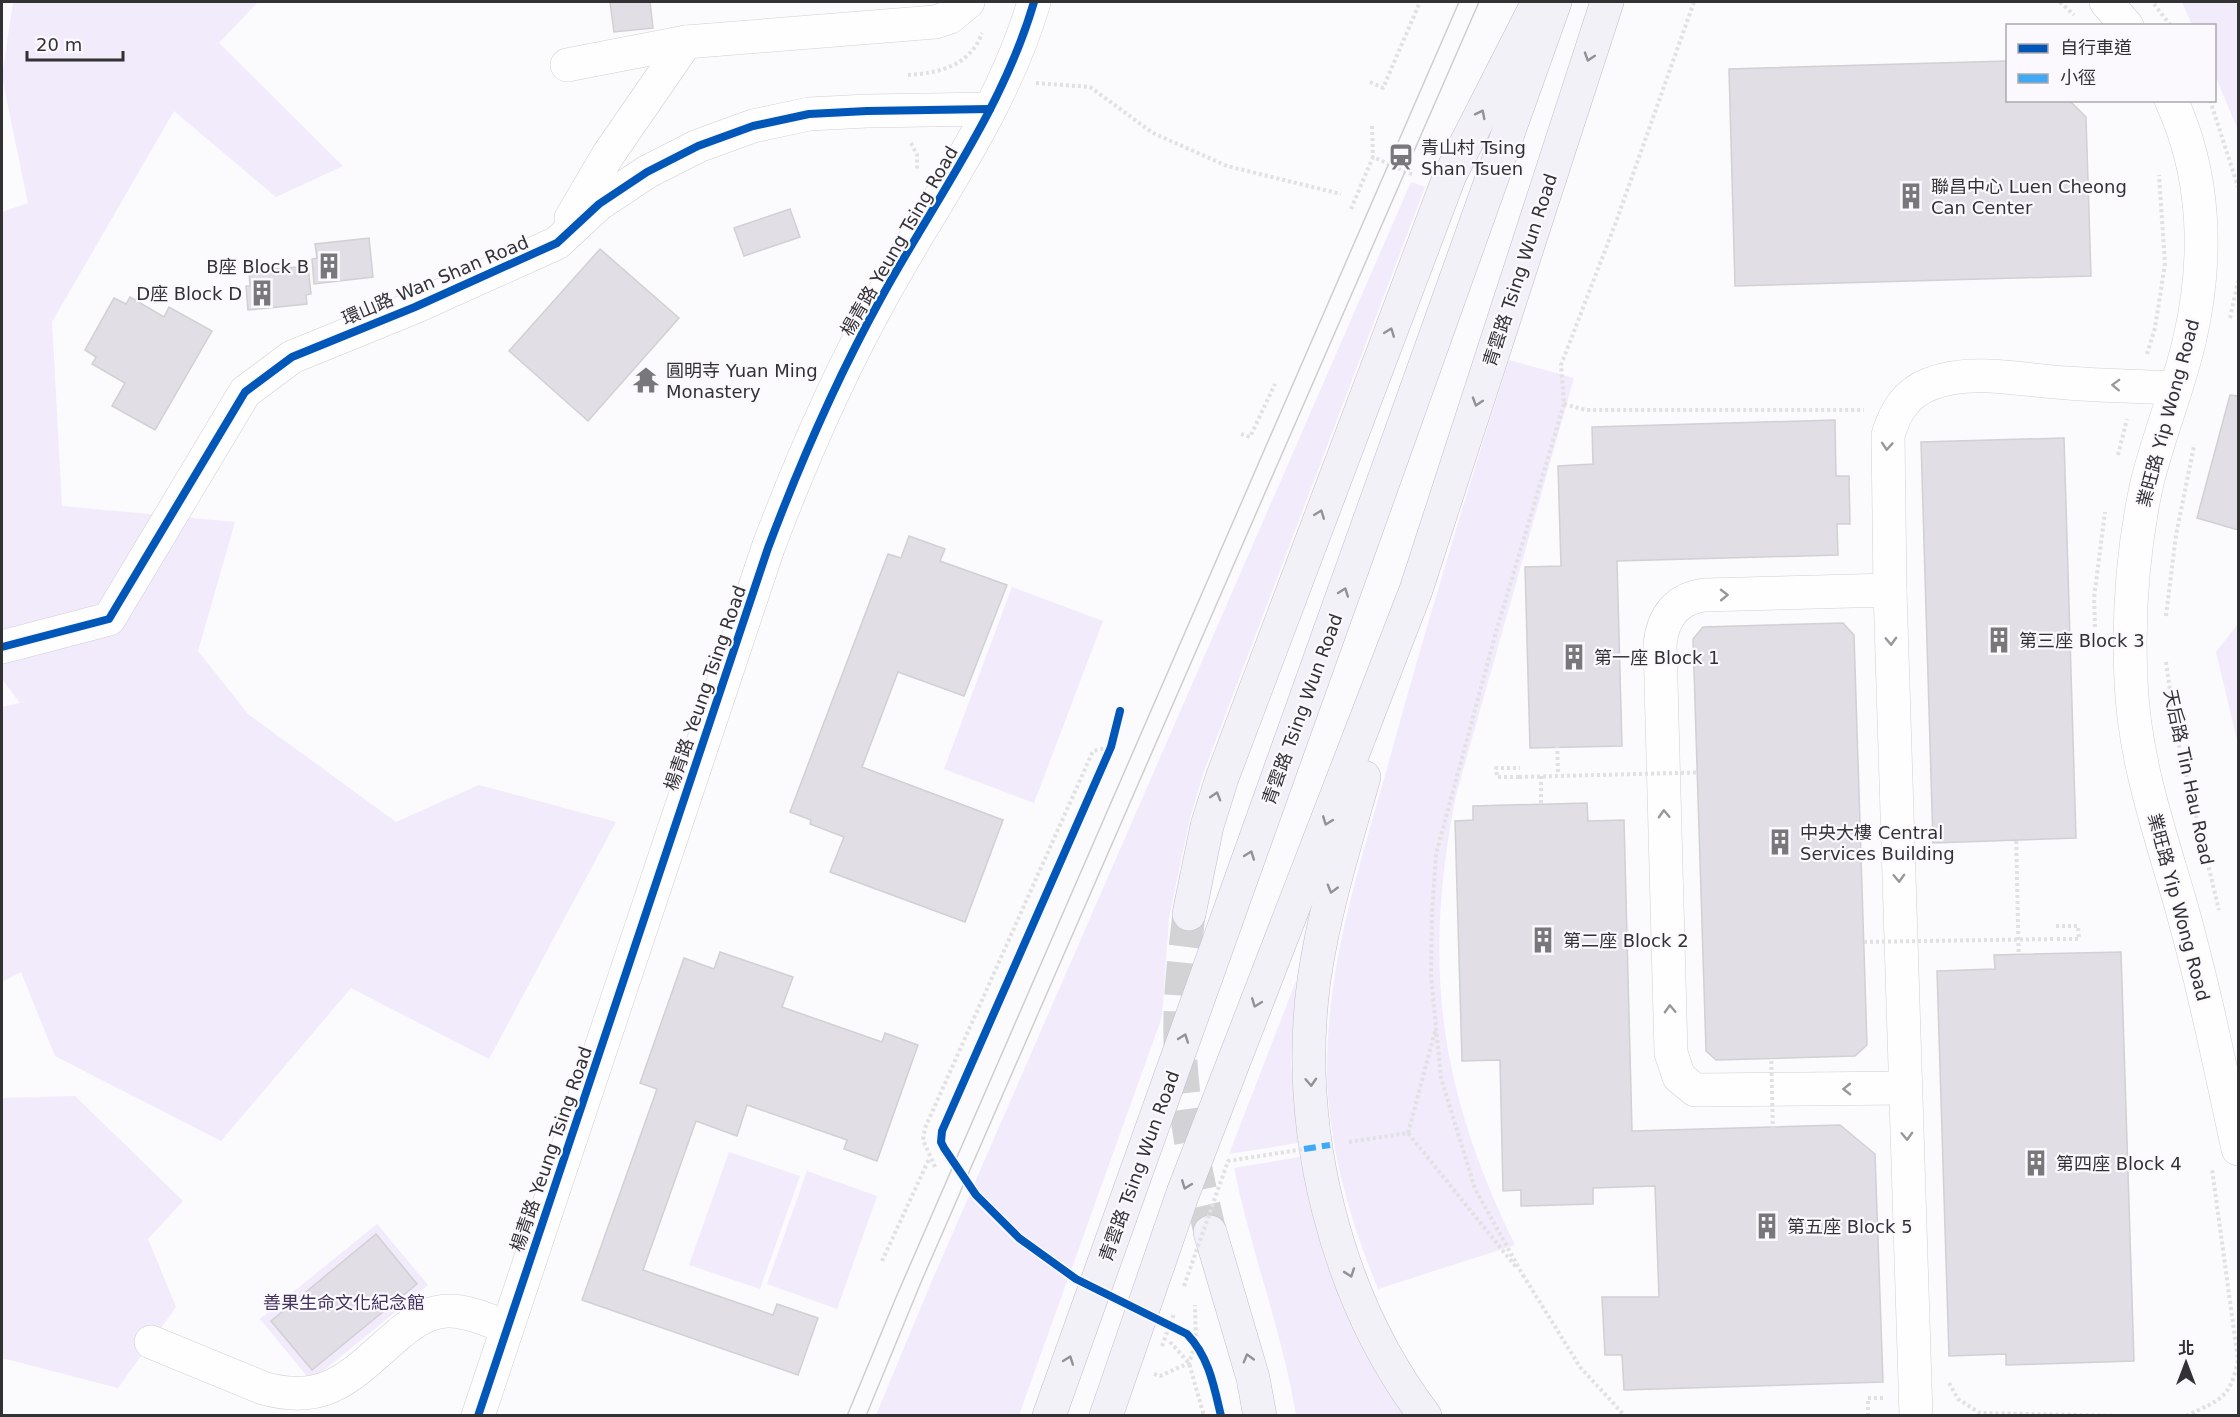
<svg xmlns="http://www.w3.org/2000/svg" width="2240" height="1417" font-family="'DejaVu Sans','Noto Sans TC',sans-serif">
<style>
.green{fill:#f1ebfc}
.building{fill:#e1dee6;stroke:#d1d0d3;stroke-width:1.5}
.lines{fill:none;stroke-linecap:round;stroke-linejoin:round}
.major-tunnel{stroke:#d3d2d5;stroke-width:33;stroke-dasharray:33 16;stroke-linecap:butt}
.minor-casing{stroke:#d0cfd2;stroke-width:34}
.major-casing{stroke:#c2bccb;stroke-width:34}
.path{stroke:#e1e0e2;stroke-width:4;stroke-dasharray:3 3;stroke-linecap:butt}
.minor{stroke:#fefeff;stroke-width:33}
.major{stroke:#f3f1f8;stroke-width:33}
.tram{stroke:#cececf;stroke-width:1.5}
.path-bridge{stroke:#e1e0e2;stroke-width:4;stroke-dasharray:3 3;stroke-linecap:butt}
.quiet{stroke:#3fa9f5;stroke-width:6;stroke-dasharray:12 6;stroke-linecap:butt}
.cycleway-casing{stroke:#fbf9fe;stroke-width:11}
.cycleway{stroke:#0057b8;stroke-width:8}
.oneway{stroke:#929196}
.oneway2{stroke:#98989a}
.labels{text-anchor:middle;dominant-baseline:central;stroke-width:4.5;stroke-linejoin:round;paint-order:stroke}
.poi-label{font-size:18px;fill:#323134;stroke:#fbf9fe;text-anchor:start}
.street-label{font-size:18px;fill:#323134;stroke:#fbf9fe}
.park-label{font-size:18px;fill:#42305d;stroke:#fbf9fe}
</style>
<rect width="100%" height="100%" fill="#fbfafd"/>
<!-- green -->
<g class="green">
<path d="M 13,2 L 258,2 L 219,43 L 343,166 L 276,197 L 174,111 L 52,322 L 62,506 L 235,522 L 198,651 L 248,714 L 396,822 L 479,785 L 616,822 L 489,1059 L 351,988 L 221,1141 L 55,1056 L 21,972 L 2,982 L 2,707 L 20,703 L 2,679 L 2,212 L 28,203 L 2,77 Z"/>
<path d="M 2182,2 L 2238,2 L 2238,130 L 2215,75 L 2214,26 L 2192,25 Z"/>
<path d="M 1411,182 L 1425,187 L 1203,774 L 1189,822 L 1169,918 L 1162,1017 L 1019,1415 L 876,1415 L 931,1283 Z"/>
<path d="M 1509,360 L 1574,378 L 1456,795 C 1422,966 1439,1089 1515,1245 L 1378,1289 C 1350,1220 1329,1149 1327,1074 C 1326,969 1358,871 1386,772 C 1424,633 1465,497 1509,360 Z"/>
<path d="M 1012,587 L 1103,621 L 1034,803 L 944,769 Z"/>
<path d="M 2238,624 L 2238,744 L 2216,652 Z"/>
<path d="M 1296,981 L 1291,1062 L 1298,1143 L 1229,1154 Z"/>
<path d="M 75,1096 L 183,1201 L 148,1239 L 176,1307 L 118,1388 L 2,1358 L 2,1098 Z"/>
<path d="M 729,1152 L 800,1176 L 760,1289 L 689,1265 Z"/>
<path d="M 1300,1157 C 1316,1250 1348,1339 1403,1415 L 1296,1415 C 1282,1331 1251,1251 1234,1168 Z"/>
<path d="M 807,1171 L 877,1196 L 837,1309 L 767,1284 Z"/>
<path d="M 377,1224 L 428,1285 L 311,1381 L 260,1319 Z"/>
</g>
<!-- building -->
<g class="building">
<path d="M 610,2 L 650,2 L 653,28 L 614,32 Z"/>
<path d="M 2007,61 L 2007,100 L 2069,100 L 2086,117 L 2091,276 L 1735,286 L 1729,69 Z"/>
<path d="M 790,209 L 800,237 L 744,256 L 734,228 Z"/>
<path d="M 369,238 L 373,277 L 314,284 L 312,259 L 317,258 L 315,244 Z"/>
<path d="M 600,249 L 679,318 L 588,421 L 509,351 Z"/>
<path d="M 308,266 L 311,294 L 306,295 L 307,304 L 248,310 L 246,286 L 250,286 L 249,271 Z"/>
<path d="M 130,297 L 164,317 L 169,307 L 212,331 L 155,430 L 112,406 L 125,383 L 92,364 L 96,357 L 85,350 L 114,298 L 126,304 Z"/>
<path d="M 2230,395 L 2238,396 L 2238,530 L 2197,518 Z"/>
<path d="M 1835,420 L 1836,476 L 1849,476 L 1850,524 L 1837,524 L 1838,555 L 1617,561 L 1622,746 L 1530,748 L 1525,567 L 1561,566 L 1558,466 L 1593,464 L 1592,427 Z"/>
<path d="M 2064,438 L 2076,838 L 1933,843 L 1921,442 Z"/>
<path d="M 909,536 L 945,549 L 940,561 L 1007,585 L 964,696 L 898,672 L 862,767 L 1003,820 L 965,922 L 830,872 L 844,837 L 810,824 L 811,820 L 790,812 L 888,554 L 901,558 Z"/>
<path d="M 1843,623 L 1854,635 L 1867,1045 L 1855,1056 L 1716,1060 L 1706,1051 L 1693,639 L 1703,627 Z"/>
<path d="M 1587,803 L 1588,821 L 1624,820 L 1632,1131 L 1840,1125 L 1875,1154 L 1883,1382 L 1624,1390 L 1622,1355 L 1605,1355 L 1602,1297 L 1659,1297 L 1655,1186 L 1593,1188 L 1593,1204 L 1521,1206 L 1521,1190 L 1503,1191 L 1500,1060 L 1462,1061 L 1455,821 L 1473,820 L 1473,806 Z"/>
<path d="M 720,952 L 793,977 L 782,1007 L 882,1042 L 885,1033 L 918,1045 L 877,1161 L 844,1149 L 847,1140 L 747,1105 L 737,1136 L 696,1121 L 643,1270 L 773,1315 L 777,1304 L 818,1318 L 798,1375 L 582,1300 L 657,1089 L 640,1083 L 684,958 L 714,969 Z"/>
<path d="M 2121,952 L 2134,1361 L 2006,1365 L 2006,1354 L 1949,1356 L 1937,971 L 1995,969 L 1994,955 Z"/>
<path d="M 376,1234 L 417,1284 L 312,1370 L 271,1321 Z"/>
</g>
<g class="lines">
<!-- major-tunnel -->
<path class="major-tunnel" d="M 1189,914 C 1185,947 1181,981 1180,1014 C 1178,1088 1193,1161 1210,1232"/>
<!-- minor casing -->
<g class="minor-casing">
<g id="minor">
<path d="M 2106,2 L 2127,26"/>
<path d="M 567,65 L 686,42 L 935,22 L 950,17 L 968,2"/>
<path d="M 2171,100 C 2206,175 2208,259 2190,338 C 2179,387 2159,434 2147,483 C 2133,547 2128,616 2131,681 C 2134,758 2159,830 2180,902 C 2203,983 2220,1066 2238,1149"/>
<path d="M 571,218 L 608,155 L 686,42"/>
<path d="M 1890,590 L 1704,595 C 1676,599 1663,617 1660,644 L 1671,1053 L 1679,1077 L 1695,1090 L 1905,1088"/>
<path d="M 2,647 L 109,619 L 245,392 L 292,357 L 415,307 L 557,243 L 599,204 L 647,172 L 698,146 L 753,126 L 809,114 L 867,111 L 990,109"/>
<path d="M 151,1342 L 263,1388 C 329,1407 354,1372 400,1333 C 415,1321 429,1311 450,1311 C 469,1311 489,1321 507,1327"/>
<path d="M 478,1416 L 768,548 C 800,463 836,380 880,300 C 934,201 1002,111 1034,2"/>
<path d="M 1916,1416 L 1890,590 L 1888,435 C 1895,412 1906,393 1930,384 C 1972,367 2024,381 2068,383 C 2103,386 2139,386 2174,388"/>
</g>
</g>
<!-- major casing -->
<g class="major-casing">
<g id="major">
<path d="M 1364,777 C 1345,844 1324,911 1314,980 C 1294,1128 1335,1297 1425,1416"/>
<path d="M 1189,914 L 1207,826 L 1222,778 L 1450,175 L 1534,10"/>
<path d="M 1210,1232 L 1253,1378 L 1260,1416"/>
<path d="M 1049,1416 L 1555,2"/>
<path d="M 1106,1416 L 1183,1193 L 1416,590 L 1607,2"/>
</g>
</g>
<!-- path -->
<g class="path">
<path d="M 2060,2 L 2074,15"/>
<path d="M 2154,4 L 2171,26"/>
<path d="M 908,75 C 939,73 970,66 982,33"/>
<path d="M 1370,82 L 1383,88 L 1420,2"/>
<path d="M 1036,83 L 1090,87 L 1153,133 L 1227,166 L 1341,194"/>
<path d="M 2210,100 L 2238,187"/>
<path d="M 1372,126 L 1373,157"/>
<path d="M 911,143 L 917,155 L 917,170"/>
<path d="M 1351,209 L 1373,157 L 1414,175"/>
<path d="M 2230,318 L 2238,281"/>
<path d="M 2147,354 L 2155,328 L 2165,264 L 2159,175"/>
<path d="M 1564,404 L 1586,410 L 1864,410"/>
<path d="M 1241,434 L 1250,437 L 1275,384"/>
<path d="M 2118,455 L 2127,419"/>
<path d="M 2166,616 L 2176,535 L 2194,446"/>
<path d="M 2095,627 L 2094,598 L 2105,512"/>
<path d="M 2166,662 L 2176,733 L 2219,910"/>
<path d="M 1557,739 L 1558,775"/>
<path d="M 1541,776 L 1541,812"/>
<path d="M 1519,777 L 1497,777 L 1496,768 L 1520,768"/>
<path d="M 2016,829 L 2019,970"/>
<path d="M 2056,926 L 2078,926 L 2079,939 L 2056,939"/>
<path d="M 1408,1133 L 1436,1028"/>
<path d="M 1349,1142 L 1408,1133 L 1516,1267"/>
<path d="M 935,1167 L 923,1140 L 925,1128 L 1093,751 L 1111,747"/>
<path d="M 882,1261 L 929,1159"/>
<path d="M 1523,1275 L 1580,1367 L 1625,1416"/>
<path d="M 1524,1277 L 1475,1189 L 1441,1078 L 1431,976 L 1432,913 L 1436,854 L 1496,632 L 1564,404 L 1561,365 L 1616,222 L 1694,2"/>
<path d="M 1170,1342 L 1189,1363 L 1204,1416"/>
<path d="M 1154,1374 L 1160,1376 L 1189,1363 L 1196,1343 L 1195,1305"/>
<path d="M 1949,1383 L 1958,1399 L 1980,1413 L 2123,1416"/>
<path d="M 1868,1416 L 1868,1398 L 1883,1398"/>
<path d="M 2186,1416 C 2221,1399 2230,1399 2238,1360 L 2212,1169"/>
</g>
<!-- minor -->
<use href="#minor" class="minor"/>
<!-- major -->
<use href="#major" class="major"/>
<!-- tram -->
<g class="tram">
<path d="M 847,1416 L 897,1295 L 1459,2"/>
<path d="M 866,1416 L 922,1280 L 1479,2"/>
</g>
<!-- path-bridge -->
<g class="path-bridge">
<path d="M 1519,777 L 1717,772"/>
<path d="M 1858,942 L 2056,939"/>
<path d="M 1771,1049 L 1773,1133"/>
<path d="M 1184,1286 L 1228,1161 L 1304,1149"/>
<path d="M 1162,1346 L 1174,1314"/>
</g>
<!-- quiet -->
<path class="quiet" d="M 1304,1149 L 1330,1145"/>
<!-- cycleway casing -->
<g class="cycleway-casing">
<g id="cycleway">
<path d="M 2,647 L 109,619 L 245,392 L 292,357 L 415,307 L 557,243 L 599,204 L 647,172 L 698,146 L 753,126 L 809,114 L 867,111 L 990,109"/>
<path d="M 1120,711 L 1111,747 L 942,1131 L 941,1142 L 944,1148 L 976,1195 L 1019,1238 L 1076,1279 L 1187,1334 C 1209,1357 1214,1386 1221,1416"/>
<path d="M 478,1416 L 768,548 C 800,463 836,380 880,300 C 934,201 1002,111 1034,2"/>
</g>
</g>
<!-- cycleway -->
<use href="#cycleway" class="cycleway"/>
</g>
<!-- one-way arrows -->
<defs><path id="oneway-chevron" d="M-2-3.5L2.5 0L-2 3.5" fill="none" stroke-width="1.6" stroke-linecap="round" stroke-linejoin="round" transform="scale(1.5)"/></defs>
<g class="oneway">
<use href="#oneway-chevron" transform="translate(1589 57) rotate(108)"/>
<use href="#oneway-chevron" transform="translate(1481 114) rotate(-63)"/>
<use href="#oneway-chevron" transform="translate(1390 332) rotate(-69)"/>
<use href="#oneway-chevron" transform="translate(1477 402) rotate(108)"/>
<use href="#oneway-chevron" transform="translate(1320 514) rotate(-69)"/>
<use href="#oneway-chevron" transform="translate(1344 592) rotate(-70)"/>
<use href="#oneway-chevron" transform="translate(1216 796) rotate(-73)"/>
<use href="#oneway-chevron" transform="translate(1327 821) rotate(111)"/>
<use href="#oneway-chevron" transform="translate(1250 855) rotate(-70)"/>
<use href="#oneway-chevron" transform="translate(1332 889) rotate(106)"/>
<use href="#oneway-chevron" transform="translate(1256 1003) rotate(111)"/>
<use href="#oneway-chevron" transform="translate(1184 1038) rotate(-70)"/>
<use href="#oneway-chevron" transform="translate(1311 1082) rotate(87)"/>
<use href="#oneway-chevron" transform="translate(1186 1185) rotate(111)"/>
<use href="#oneway-chevron" transform="translate(1350 1273) rotate(71)"/>
<use href="#oneway-chevron" transform="translate(1248 1358) rotate(-106)"/>
<use href="#oneway-chevron" transform="translate(1069 1360) rotate(-70)"/>
</g>
<g class="oneway2">
<use href="#oneway-chevron" transform="translate(2116 385) rotate(-178)"/>
<use href="#oneway-chevron" transform="translate(1887 446) rotate(94)"/>
<use href="#oneway-chevron" transform="translate(1724 595) rotate(-1)"/>
<use href="#oneway-chevron" transform="translate(1891 641) rotate(88)"/>
<use href="#oneway-chevron" transform="translate(1664 814) rotate(-92)"/>
<use href="#oneway-chevron" transform="translate(1899 878) rotate(88)"/>
<use href="#oneway-chevron" transform="translate(1670 1009) rotate(-92)"/>
<use href="#oneway-chevron" transform="translate(1847 1089) rotate(179)"/>
<use href="#oneway-chevron" transform="translate(1907 1136) rotate(88)"/>
</g>
<!-- icons -->
<defs>
<g id="station-bare" transform="scale(2.07)"><path d="M-3-6H3Q5-6 5-4V2Q5 4 3 4L4.5 6H3L1.5 4h-3L-3 6H-4.5L-3 4Q-5 4-5 2V-4Q-5-6-3-6ZM-3.5-4v3h7v-3ZM-3.5 1v1.5H-2V1ZM2 1v1.5H3.5V1Z" fill="#78777a" stroke="#fbf9fe" stroke-width="2.5" paint-order="stroke"/></g>
<g id="building-bare" transform="scale(2.07)"><path d="M-4-6H4V6H1V3H-1V6H-4ZM-2.5-4.3h1.7v1.8h-1.7ZM.8-4.3h1.7v1.8H.8ZM-2.5-1h1.7V.8h-1.7ZM.8-1h1.7V.8H.8Z" fill="#78777a" stroke="#fbf9fe" stroke-width="2.5" paint-order="stroke"/></g>
<g id="temple-bare" transform="scale(2.07)"><path d="M0-6L5-2H3V0L6.5 2.5H4V6H1.5V3h-3V6H-4V2.5H-6.5L-3 0V-2H-5Z" fill="#78777a" stroke="#fbf9fe" stroke-width="2.5" paint-order="stroke"/></g>
</defs>
<g fill-rule="evenodd">
<use href="#station-bare" x="1401" y="157"/>
<use href="#building-bare" x="1911" y="196"/>
<use href="#building-bare" x="329" y="266"/>
<use href="#building-bare" x="262" y="293"/>
<use href="#temple-bare" x="646" y="380"/>
<use href="#building-bare" x="1999" y="640"/>
<use href="#building-bare" x="1574" y="657"/>
<use href="#building-bare" x="1780" y="842"/>
<use href="#building-bare" x="1543" y="940"/>
<use href="#building-bare" x="2036" y="1163"/>
<use href="#building-bare" x="1767" y="1226"/>
</g>
<g class="labels">
<!-- poi labels -->
<g class="poi-label">
<text x="1421" y="147">青山村 Tsing<tspan x="1421" dy="21">Shan Tsuen</tspan></text>
<text x="1931" y="186">聯昌中心 Luen Cheong<tspan x="1931" dy="21">Can Center</tspan></text>
<text x="309" y="266" text-anchor="end">B座 Block B</text>
<text x="242" y="293" text-anchor="end">D座 Block D</text>
<text x="666" y="370">圓明寺 Yuan Ming<tspan x="666" dy="21">Monastery</tspan></text>
<text x="2019" y="640">第三座 Block 3</text>
<text x="1594" y="657">第一座 Block 1</text>
<text x="1800" y="832">中央大樓 Central<tspan x="1800" dy="21">Services Building</tspan></text>
<text x="1563" y="940">第二座 Block 2</text>
<text x="2056" y="1163">第四座 Block 4</text>
<text x="1787" y="1226">第五座 Block 5</text>
</g>
<!-- street labels -->
<g class="street-label">
<text transform="translate(899 241) rotate(-60)">楊青路 Yeung Tsing Road</text>
<text transform="translate(1520 270) rotate(-72)">青雲路 Tsing Wun Road</text>
<text transform="translate(435 280) rotate(-23)">環山路 Wan Shan Road</text>
<text transform="translate(2168 413) rotate(-75)">業旺路 Yip Wong Road</text>
<text transform="translate(705 688) rotate(-71)">楊青路 Yeung Tsing Road</text>
<text transform="translate(1302 709) rotate(-70)">青雲路 Tsing Wun Road</text>
<text transform="translate(2189 777) rotate(78)">天后路 Tin Hau Road</text>
<text transform="translate(2179 907) rotate(75)">業旺路 Yip Wong Road</text>
<text transform="translate(551 1149) rotate(-71)">楊青路 Yeung Tsing Road</text>
<text transform="translate(1139 1166) rotate(-70)">青雲路 Tsing Wun Road</text>
</g>
<!-- park labels -->
<g class="park-label">
<text x="344" y="1302">善果生命文化紀念館</text>
</g>
</g>
<!-- border -->
<rect width="2240" height="1417" fill="none" stroke="#323134" stroke-width="6"/>
<!-- legend -->
<rect x="2006" y="24" width="210" height="78" fill="#fbf9fe" stroke="#aba9ad" stroke-width="1.5"/>
<rect x="2018" y="44" width="30" height="9" fill="#0057b8" stroke="#aba9ad" stroke-width="1.5"/>
<text x="2060" y="54" font-size="18" fill="#323134">自行車道</text>
<rect x="2018" y="74" width="30" height="9" fill="#3fa9f5" stroke="#aba9ad" stroke-width="1.5"/>
<text x="2060" y="84" font-size="18" fill="#323134">小徑</text>
<!-- north arrow -->
<g transform="translate(2186 1363)" stroke="#fbf9fe" stroke-width="4.5" paint-order="stroke">
<path d="M0-4.5L10 22L0 15L-10 22Z" fill="#323134"/>
<text y="-9" font-size="16" font-weight="bold" text-anchor="middle" fill="#323134">北</text>
</g>
<!-- scale -->
<path d="M27 51v9h96v-9" fill="none" stroke="#323134" stroke-width="3"/>
<text x="36" y="51" font-size="18" fill="#323134" stroke="#fbf9fe" stroke-width="4.5" paint-order="stroke">20 m</text>
</svg>
